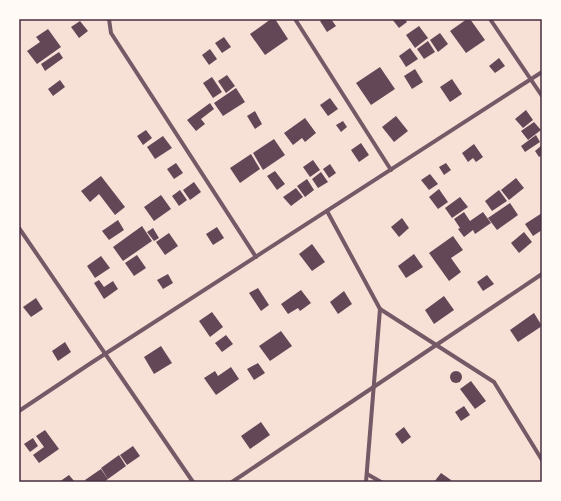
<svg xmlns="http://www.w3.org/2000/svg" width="561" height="501" font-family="'Sofia Sans Condensed',sans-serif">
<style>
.building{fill:#644757}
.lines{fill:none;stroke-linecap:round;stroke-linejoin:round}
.minor{stroke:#755966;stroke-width:4}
.neatline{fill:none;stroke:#4a2c40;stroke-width:1.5}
</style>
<rect width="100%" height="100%" fill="#f7e1d7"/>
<!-- building -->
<g class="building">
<path d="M 271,19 L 275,19 L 288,39 L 265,55 L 250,34 Z"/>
<path d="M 323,19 L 331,19 L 336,26 L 327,32 L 320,21 Z"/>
<path d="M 392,19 L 405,19 L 407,22 L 399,28 Z"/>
<path d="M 467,19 L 470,19 L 485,40 L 466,53 L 450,31 Z"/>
<path d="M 80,21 L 88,31 L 79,38 L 71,27 Z"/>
<path d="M 419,26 L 428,38 L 415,48 L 406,35 Z"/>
<path d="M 48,29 L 61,47 L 37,64 L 27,51 L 40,42 L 36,37 Z"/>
<path d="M 440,33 L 448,44 L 438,52 L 430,40 Z"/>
<path d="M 224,37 L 231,47 L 222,53 L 215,43 Z"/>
<path d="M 428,41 L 435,52 L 424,59 L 417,49 Z"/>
<path d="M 410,48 L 418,59 L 406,67 L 399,56 Z"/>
<path d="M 210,49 L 217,59 L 209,65 L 202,55 Z"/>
<path d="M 59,52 L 63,58 L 45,71 L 41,64 Z"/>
<path d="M 499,58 L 505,66 L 495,73 L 489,66 Z"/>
<path d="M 380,67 L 395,89 L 371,105 L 356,83 Z"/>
<path d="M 415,69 L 423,82 L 412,89 L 404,76 Z"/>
<path d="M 227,75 L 235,86 L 226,93 L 218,81 Z"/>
<path d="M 212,77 L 222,92 L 213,98 L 203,83 Z"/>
<path d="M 452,79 L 462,94 L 450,102 L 440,87 Z"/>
<path d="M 60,80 L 65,87 L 53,96 L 48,89 Z"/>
<path d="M 236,88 L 245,102 L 223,116 L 214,103 Z"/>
<path d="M 330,98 L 338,109 L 328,116 L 320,105 Z"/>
<path d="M 210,103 L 214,109 L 201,119 L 205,124 L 196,131 L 187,120 Z"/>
<path d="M 526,110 L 533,120 L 523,128 L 515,119 Z"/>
<path d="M 255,111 L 262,124 L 255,129 L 247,116 Z"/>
<path d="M 396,116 L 408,131 L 394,142 L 382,127 Z"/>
<path d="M 305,118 L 316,133 L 305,142 L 302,138 L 293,145 L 284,133 Z"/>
<path d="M 343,121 L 347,127 L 341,132 L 336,125 Z"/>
<path d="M 534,122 L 541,130 L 528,140 L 521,131 Z"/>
<path d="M 146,130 L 152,138 L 143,145 L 137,136 Z"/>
<path d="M 536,135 L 540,142 L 525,152 L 521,146 Z"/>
<path d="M 163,136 L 172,148 L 155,159 L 147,147 Z"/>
<path d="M 274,139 L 285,155 L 263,170 L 253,153 Z"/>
<path d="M 361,143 L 369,155 L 359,162 L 351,150 Z"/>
<path d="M 474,144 L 483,157 L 476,162 L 473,158 L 468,162 L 462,153 Z"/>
<path d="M 542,145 L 542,155 L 539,157 L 535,151 Z"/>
<path d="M 251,154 L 260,169 L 240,183 L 230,168 Z"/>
<path d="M 313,160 L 320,170 L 310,177 L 303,167 Z"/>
<path d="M 176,163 L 183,173 L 174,179 L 167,169 Z"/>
<path d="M 446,163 L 451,170 L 444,175 L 439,167 Z"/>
<path d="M 330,164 L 336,173 L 329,178 L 323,169 Z"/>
<path d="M 275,171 L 285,184 L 277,190 L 267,176 Z"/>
<path d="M 321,172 L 328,182 L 318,188 L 312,179 Z"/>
<path d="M 430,174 L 438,184 L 429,190 L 421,180 Z"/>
<path d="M 101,176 L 125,207 L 115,215 L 99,194 L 90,202 L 81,191 Z"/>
<path d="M 516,178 L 524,188 L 509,200 L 501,190 Z"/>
<path d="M 307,179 L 314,190 L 305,197 L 297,186 Z"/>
<path d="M 194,182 L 201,192 L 190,200 L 183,190 Z"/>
<path d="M 296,188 L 303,197 L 291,206 L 283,197 Z"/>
<path d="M 439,189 L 448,202 L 438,209 L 429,197 Z"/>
<path d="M 180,190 L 187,200 L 179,206 L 172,196 Z"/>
<path d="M 499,190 L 507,201 L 492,211 L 485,201 Z"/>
<path d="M 161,195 L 171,209 L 154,221 L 144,207 Z"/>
<path d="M 460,197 L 468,207 L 452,218 L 445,208 Z"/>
<path d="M 510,203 L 518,215 L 497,230 L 488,218 Z"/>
<path d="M 464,212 L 470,221 L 483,212 L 491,223 L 475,234 L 473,230 L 464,237 L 458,229 L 460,228 L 454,219 Z"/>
<path d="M 542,213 L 542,230 L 533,236 L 525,224 Z"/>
<path d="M 402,218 L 409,228 L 399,237 L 391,227 Z"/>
<path d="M 118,220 L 124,230 L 109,240 L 102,231 Z"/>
<path d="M 142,226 L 152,241 L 123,261 L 113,247 Z"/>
<path d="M 217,227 L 224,238 L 213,245 L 206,234 Z"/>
<path d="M 153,228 L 159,238 L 154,241 L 147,232 Z"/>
<path d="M 524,232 L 532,242 L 519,253 L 511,243 Z"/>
<path d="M 169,233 L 178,246 L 165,255 L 156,242 Z"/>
<path d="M 453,236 L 463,250 L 451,258 L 461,272 L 449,281 L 429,253 Z"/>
<path d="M 312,244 L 325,262 L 312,271 L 299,254 Z"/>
<path d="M 414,254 L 423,267 L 406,278 L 398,266 Z"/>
<path d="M 137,255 L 146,268 L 134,276 L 125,263 Z"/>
<path d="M 101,256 L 110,268 L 95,278 L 87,266 Z"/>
<path d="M 168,274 L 173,283 L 163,289 L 157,280 Z"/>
<path d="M 487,275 L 494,284 L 483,291 L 477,282 Z"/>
<path d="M 99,280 L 104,287 L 113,281 L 118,289 L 104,299 L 94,283 Z"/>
<path d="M 258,288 L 269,305 L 261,311 L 249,293 Z"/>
<path d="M 301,290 L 311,303 L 300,311 L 298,308 L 288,314 L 281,304 Z"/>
<path d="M 344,291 L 352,304 L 338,314 L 330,302 Z"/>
<path d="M 444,296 L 454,310 L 434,324 L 425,310 Z"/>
<path d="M 36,298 L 43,309 L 31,317 L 23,307 Z"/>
<path d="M 212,312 L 223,327 L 210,337 L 199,321 Z"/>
<path d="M 534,313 L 542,326 L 518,342 L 510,330 Z"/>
<path d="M 281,331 L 292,346 L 270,361 L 259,346 Z"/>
<path d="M 226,335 L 233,344 L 222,352 L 215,343 Z"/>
<path d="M 65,342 L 71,352 L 58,361 L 52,351 Z"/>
<path d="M 161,346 L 172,363 L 154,374 L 144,357 Z"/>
<path d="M 258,363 L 265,373 L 254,380 L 247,369 Z"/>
<path d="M 231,367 L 239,379 L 216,395 L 204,378 L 215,371 L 218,376 Z"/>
<circle cx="456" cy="377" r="6"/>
<path d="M 471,381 L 486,401 L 475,409 L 460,389 Z"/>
<path d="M 464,406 L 470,415 L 461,421 L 455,412 Z"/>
<path d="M 261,422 L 270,435 L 250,449 L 241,436 Z"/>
<path d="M 404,427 L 411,437 L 402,444 L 395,434 Z"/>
<path d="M 45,430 L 59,449 L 39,463 L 33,455 L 44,447 L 36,436 Z"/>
<path d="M 33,438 L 38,446 L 30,452 L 24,444 Z"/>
<path d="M 133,446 L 140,456 L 127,465 L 120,455 Z"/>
<path d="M 119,455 L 126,466 L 108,479 L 101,468 Z"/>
<path d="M 101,469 L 108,479 L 104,482 L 86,482 L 85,480 Z"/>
<path d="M 441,473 L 451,480 L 449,482 L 434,482 Z"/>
<path d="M 69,475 L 75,482 L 59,482 Z"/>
</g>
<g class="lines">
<!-- minor -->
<g class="minor">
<path d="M 109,19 L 111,33 L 256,257"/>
<path d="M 295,19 L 391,170"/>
<path d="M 490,19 L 542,96"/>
<path d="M 327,211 L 380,309 L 366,482"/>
<path d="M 19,228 L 193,482"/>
<path d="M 380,309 L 494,382 L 542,460"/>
<path d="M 19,411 L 91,363 L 542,72"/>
<path d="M 367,474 L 381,482"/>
<path d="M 232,482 L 542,274"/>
</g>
</g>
<!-- border -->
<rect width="561" height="501" fill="none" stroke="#fffaf5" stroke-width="40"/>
<rect x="20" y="20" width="521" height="461" class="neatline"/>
</svg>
